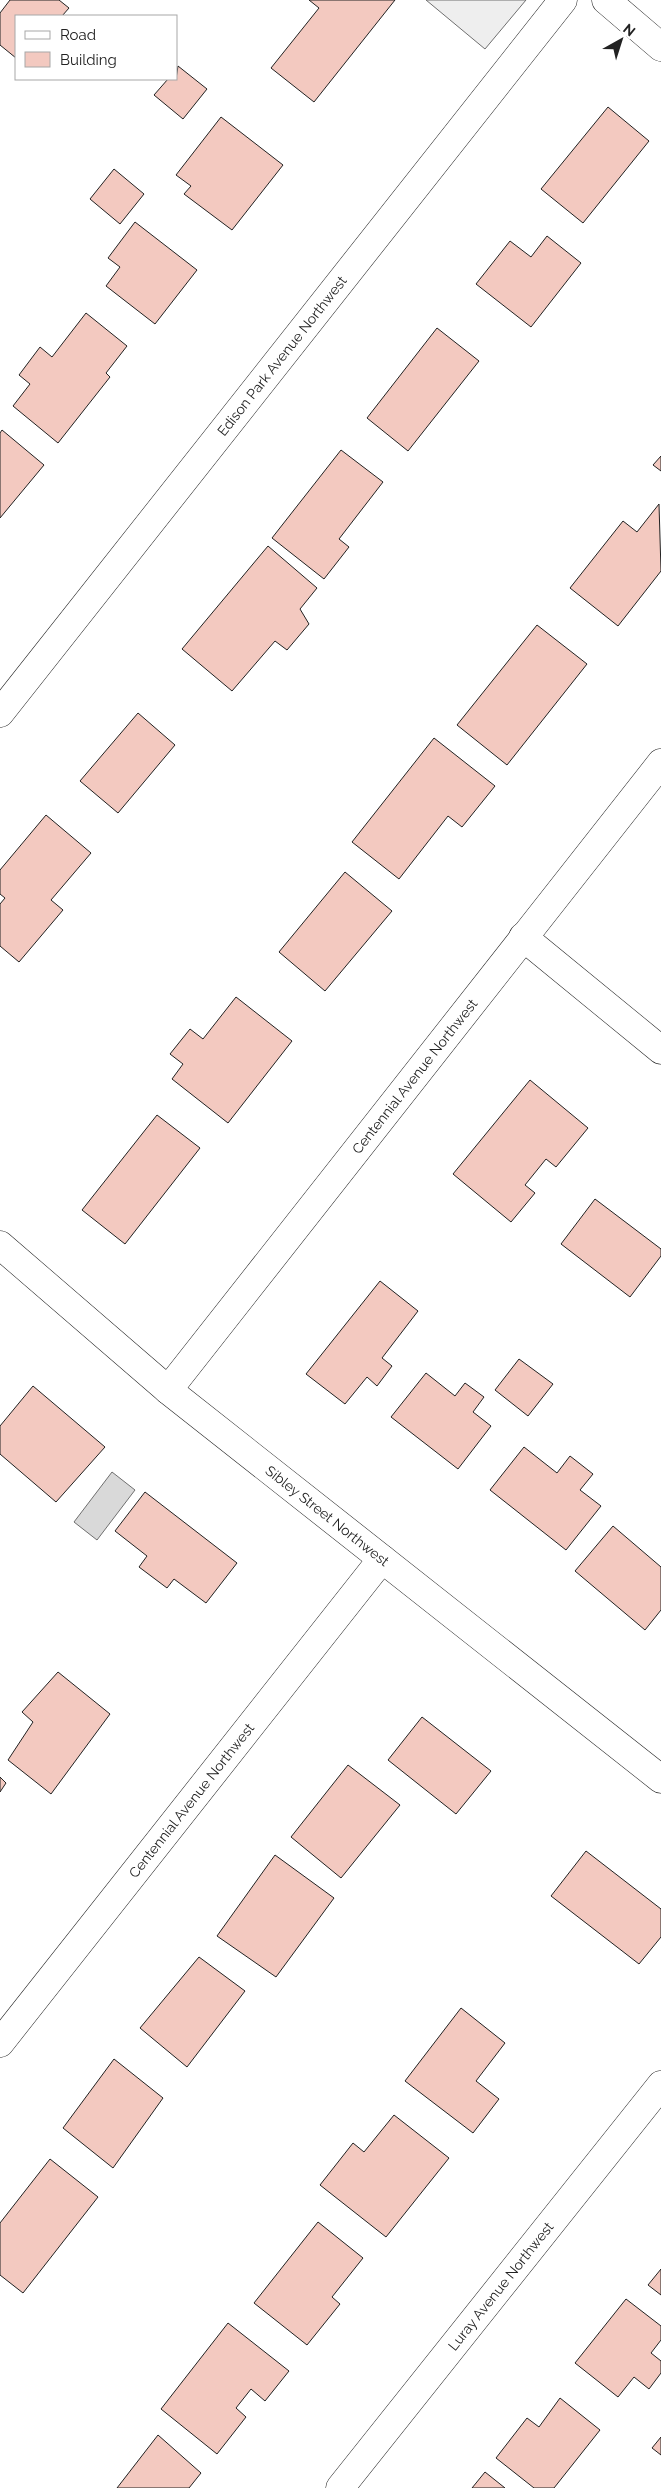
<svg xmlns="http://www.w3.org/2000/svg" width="661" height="2488" font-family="Raleway,sans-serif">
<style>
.green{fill:#eee;stroke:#6f6f6f}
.water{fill:#d9d9d9;stroke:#6f6f6f}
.building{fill:#f3c9c0;stroke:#222}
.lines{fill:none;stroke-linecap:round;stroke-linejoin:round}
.minor-casing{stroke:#222;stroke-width:29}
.minor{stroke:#fff;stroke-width:28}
.labels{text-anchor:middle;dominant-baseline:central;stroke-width:4;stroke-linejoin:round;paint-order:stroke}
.street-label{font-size:14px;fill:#222;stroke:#fff}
</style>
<rect width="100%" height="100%" fill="#fff"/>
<!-- green -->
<path class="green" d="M 426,0 L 526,0 L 485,49 Z"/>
<!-- water -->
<path class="water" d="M 112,1472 L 135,1490 L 97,1540 L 74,1522 Z"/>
<!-- building -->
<g class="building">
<path d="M 10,0 L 59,0 L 69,8 L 62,16 L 16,16 L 16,58 L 0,45 L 0,13 Z"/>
<path d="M 309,0 L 395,0 L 314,102 L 271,68 L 319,8 Z"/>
<path d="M 178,66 L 207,89 L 183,119 L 154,95 L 168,79 L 176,79 Z"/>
<path d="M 608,107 L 649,141 L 583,223 L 541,189 Z"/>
<path d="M 221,117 L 283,165 L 232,230 L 184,194 L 191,186 L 176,175 Z"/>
<path d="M 114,169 L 144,194 L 120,224 L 90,199 Z"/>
<path d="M 135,222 L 197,270 L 155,324 L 106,286 L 120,267 L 108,258 Z"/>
<path d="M 547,236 L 581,263 L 531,327 L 476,284 L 510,241 L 531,257 Z"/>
<path d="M 86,313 L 127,346 L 106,373 L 110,377 L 58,443 L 13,406 L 30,384 L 19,375 L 40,347 L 52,357 Z"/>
<path d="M 437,328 L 479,361 L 408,451 L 367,418 Z"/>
<path d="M 2,430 L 44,465 L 0,518 L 0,433 Z"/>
<path d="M 341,450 L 383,482 L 339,539 L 349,547 L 324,579 L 272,538 Z"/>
<path d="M 661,456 L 661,471 L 653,465 Z"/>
<path d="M 659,504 L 661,571 L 618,626 L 570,588 L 623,521 L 637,532 Z"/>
<path d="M 268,546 L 317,588 L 300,609 L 309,624 L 287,650 L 275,641 L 232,691 L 182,649 Z"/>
<path d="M 537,625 L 587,664 L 507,765 L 457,725 Z"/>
<path d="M 138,713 L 175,745 L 118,813 L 80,781 Z"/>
<path d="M 434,738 L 495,786 L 462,827 L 448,816 L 399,879 L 352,842 Z"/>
<path d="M 46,815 L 91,853 L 51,900 L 63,910 L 19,962 L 0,946 L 0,904 L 5,898 L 0,894 L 0,870 Z"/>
<path d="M 345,872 L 392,911 L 325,991 L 279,952 Z"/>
<path d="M 236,997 L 292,1041 L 228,1123 L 172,1079 L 183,1064 L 170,1054 L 190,1029 L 203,1039 Z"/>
<path d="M 530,1080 L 588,1128 L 556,1167 L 546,1159 L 525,1185 L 535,1193 L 511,1222 L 453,1174 Z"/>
<path d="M 157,1115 L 200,1148 L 125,1244 L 82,1210 Z"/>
<path d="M 595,1199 L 661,1249 L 661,1256 L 630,1297 L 561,1244 Z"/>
<path d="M 380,1281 L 418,1311 L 382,1358 L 392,1366 L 377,1386 L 367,1377 L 345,1404 L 306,1374 Z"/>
<path d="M 519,1359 L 553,1384 L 528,1416 L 495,1390 Z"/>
<path d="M 426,1373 L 455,1396 L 465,1383 L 484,1397 L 473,1412 L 491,1426 L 458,1469 L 391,1417 Z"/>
<path d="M 33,1386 L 105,1447 L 56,1502 L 0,1454 L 0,1426 Z"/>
<path d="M 524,1447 L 557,1473 L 570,1456 L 593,1474 L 580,1490 L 601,1506 L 566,1550 L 490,1490 Z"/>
<path d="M 145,1492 L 237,1563 L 206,1603 L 174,1579 L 167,1588 L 139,1567 L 147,1556 L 115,1531 Z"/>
<path d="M 613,1526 L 661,1567 L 661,1610 L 645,1630 L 575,1571 Z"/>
<path d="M 58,1672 L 110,1714 L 51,1794 L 8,1760 L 33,1722 L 22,1712 Z"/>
<path d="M 422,1717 L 491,1771 L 456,1814 L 388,1760 Z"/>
<path d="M 348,1765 L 400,1805 L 341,1878 L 291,1837 Z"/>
<path d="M 0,1777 L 6,1783 L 0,1792 Z"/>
<path d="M 586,1851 L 661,1909 L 661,1937 L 639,1964 L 551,1896 Z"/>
<path d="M 275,1855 L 334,1898 L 276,1977 L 217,1936 Z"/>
<path d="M 199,1957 L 245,1991 L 187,2067 L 140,2028 Z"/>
<path d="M 461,2008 L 505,2043 L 476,2081 L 499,2099 L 473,2133 L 405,2081 Z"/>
<path d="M 114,2059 L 163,2098 L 113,2168 L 63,2128 Z"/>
<path d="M 394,2115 L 449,2158 L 386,2237 L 320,2185 L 353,2143 L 364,2152 Z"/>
<path d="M 50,2159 L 98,2197 L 23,2293 L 0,2275 L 0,2223 Z"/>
<path d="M 318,2222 L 363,2258 L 332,2297 L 340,2304 L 307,2345 L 254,2303 Z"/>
<path d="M 661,2269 L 661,2295 L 648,2285 Z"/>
<path d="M 626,2299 L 661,2326 L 661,2340 L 651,2353 L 661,2361 L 661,2373 L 649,2389 L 634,2377 L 618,2397 L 575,2363 Z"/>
<path d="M 228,2323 L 289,2371 L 265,2401 L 251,2389 L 236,2408 L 246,2417 L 217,2454 L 161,2409 Z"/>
<path d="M 560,2398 L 600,2430 L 554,2488 L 534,2488 L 496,2458 L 527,2418 L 539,2427 Z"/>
<path d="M 158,2435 L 201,2473 L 189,2488 L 117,2488 Z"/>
<path d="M 661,2437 L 661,2455 L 652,2448 Z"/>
<path d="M 485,2472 L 505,2488 L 472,2488 Z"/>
</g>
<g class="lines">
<!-- minor casing -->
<g class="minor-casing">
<g id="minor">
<path d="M 606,0 L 661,47"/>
<path id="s1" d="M 0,713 L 563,0"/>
<path d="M 523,937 L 661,1050"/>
<path id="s2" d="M 0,1245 L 168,1390 L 661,1779"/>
<path id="s3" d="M 168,1390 L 661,763"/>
<path id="s4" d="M 0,2043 L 382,1559"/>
<path id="s5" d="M 340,2488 L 661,2085"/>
</g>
</g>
<!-- minor -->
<use href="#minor" class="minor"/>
</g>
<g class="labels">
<!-- street labels -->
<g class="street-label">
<text stroke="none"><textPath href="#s1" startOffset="455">Edison Park Avenue Northwest</textPath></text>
<text stroke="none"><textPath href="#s3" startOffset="399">Centennial Avenue Northwest</textPath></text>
<text stroke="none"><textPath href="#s2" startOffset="425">Sibley Street Northwest</textPath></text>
<text stroke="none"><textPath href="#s4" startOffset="309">Centennial Avenue Northwest</textPath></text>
<text stroke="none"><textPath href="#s5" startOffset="258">Luray Avenue Northwest</textPath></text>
</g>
</g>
<!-- legend -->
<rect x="15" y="15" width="162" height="65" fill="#ffffff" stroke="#a7a7a7"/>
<rect x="25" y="31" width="25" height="8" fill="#ffffff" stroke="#a7a7a7"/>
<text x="60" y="40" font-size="15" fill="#222222">Road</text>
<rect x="25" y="52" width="25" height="15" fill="#f3c9c0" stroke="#a7a7a7"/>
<text x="60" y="65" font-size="15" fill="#222222">Building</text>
<!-- north arrow -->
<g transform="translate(621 40) rotate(39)" stroke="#ffffff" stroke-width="4" paint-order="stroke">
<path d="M0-4L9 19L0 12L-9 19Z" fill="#222222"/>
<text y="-8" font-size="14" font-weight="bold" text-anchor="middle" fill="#222222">N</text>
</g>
</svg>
